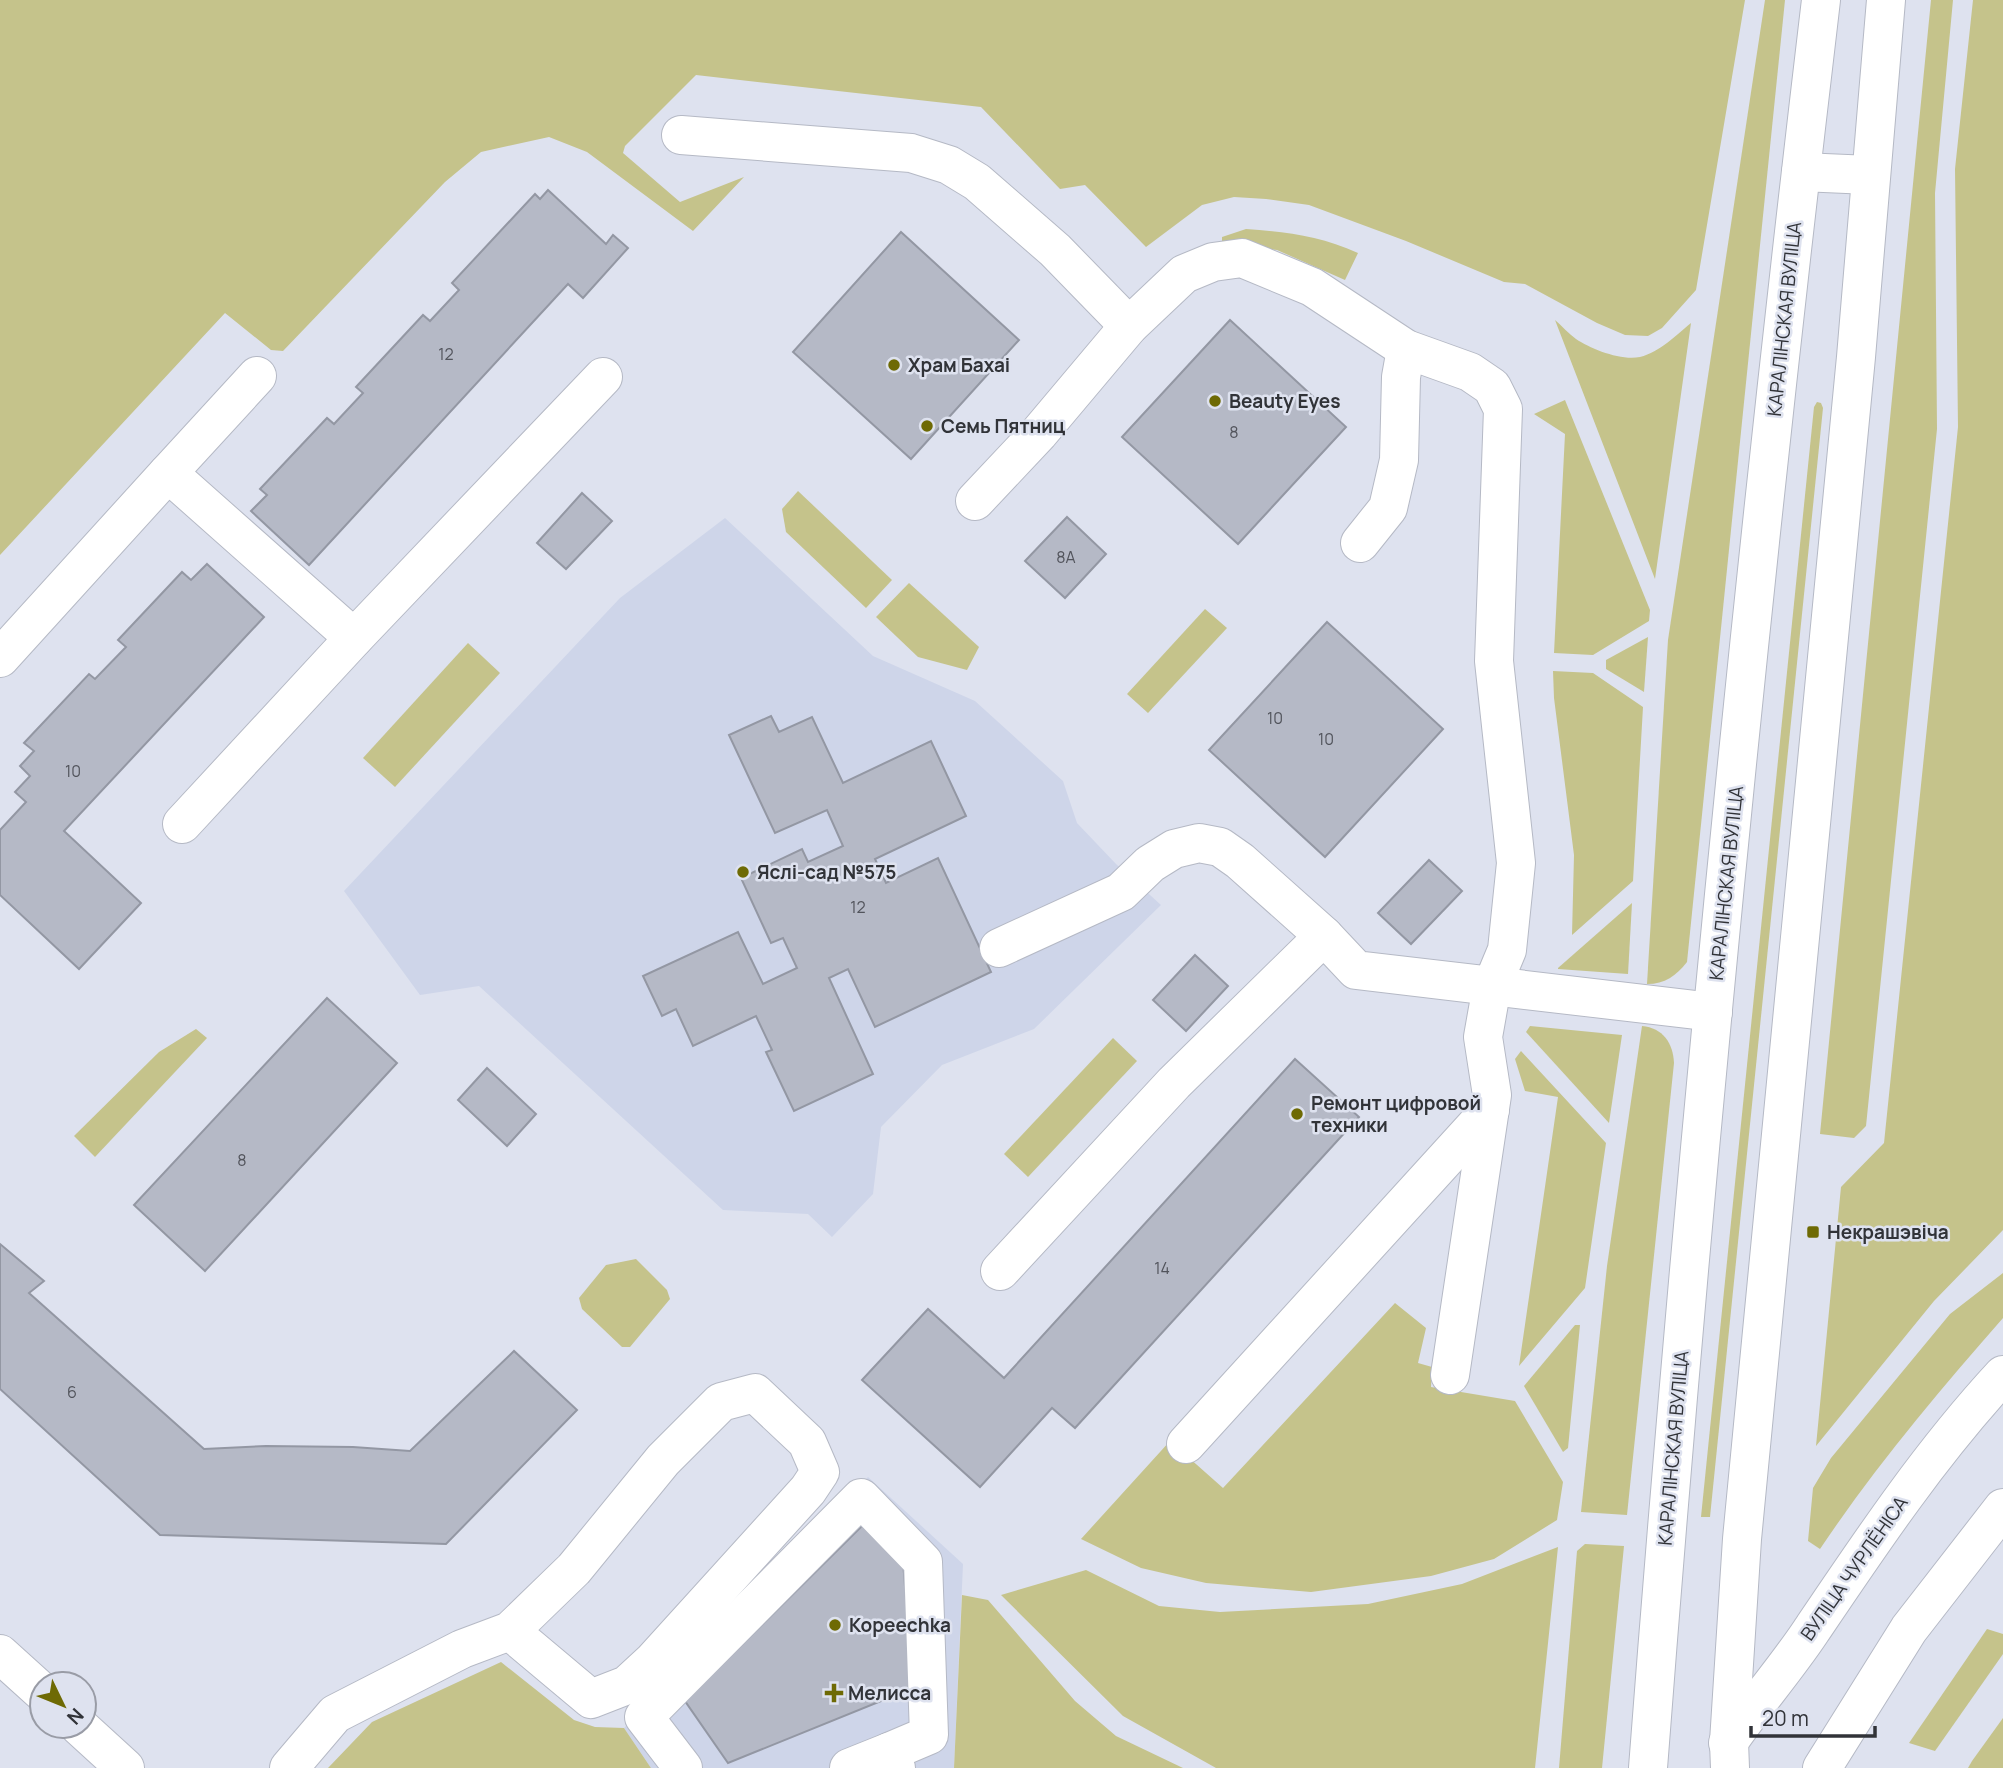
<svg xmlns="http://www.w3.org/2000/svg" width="2003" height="1768" font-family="Manrope,sans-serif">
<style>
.built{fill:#ced5e9}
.green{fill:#c5c38b}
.building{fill:#b5b9c6;stroke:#9397a3;stroke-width:2}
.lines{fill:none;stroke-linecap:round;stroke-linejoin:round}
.minor-casing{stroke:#b5b9c5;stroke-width:40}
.major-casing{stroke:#b5b9c5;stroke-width:40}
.minor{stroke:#fff;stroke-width:38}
.major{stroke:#fff;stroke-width:38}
.poi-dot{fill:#6e6a04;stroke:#dee2ef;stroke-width:2.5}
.labels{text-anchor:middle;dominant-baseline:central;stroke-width:5;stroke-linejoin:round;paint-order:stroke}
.number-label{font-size:16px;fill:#52545c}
.street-label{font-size:19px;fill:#313338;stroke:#dee2ef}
.poi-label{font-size:19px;font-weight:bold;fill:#313338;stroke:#dee2ef;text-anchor:start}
</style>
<rect width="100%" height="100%" fill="#dee2ef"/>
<!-- built -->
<g class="built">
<path d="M 725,518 L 873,656 L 975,701 L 1063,781 L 1077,823 L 1116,864 L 1161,905 L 1034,1029 L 942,1065 L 881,1127 L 873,1194 L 832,1237 L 808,1214 L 723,1210 L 479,986 L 420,995 L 344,891 L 620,598 Z"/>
<path d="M 868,1477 L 963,1564 L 954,1768 L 651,1768 L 624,1728 Z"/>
</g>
<!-- green -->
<g class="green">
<path d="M 0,0 L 1745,0 L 1696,290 L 1662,328 L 1648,336 L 1625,335 L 1597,323 L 1525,284 L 1504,282 L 1406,241 L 1309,205 L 1266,199 L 1234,197 L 1202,205 L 1146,247 L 1085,185 L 1060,189 L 981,107 L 696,75 L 625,146 L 623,153 L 680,202 L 744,177 L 693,231 L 587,152 L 549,137 L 481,152 L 445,182 L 283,351 L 271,350 L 225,313 L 0,555 Z"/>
<path d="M 1765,0 L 1785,0 L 1687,962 C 1676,976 1665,984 1647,984 L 1668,640 Z"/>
<path d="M 1931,0 L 1953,0 L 1935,193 L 1937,429 L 1866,1126 L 1854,1138 L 1820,1134 Z"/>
<path d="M 1973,0 L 2003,0 L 2003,1230 L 1934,1301 L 1816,1446 L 1841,1187 L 1884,1143 L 1958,427 L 1955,169 Z"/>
<path d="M 1246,229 C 1287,232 1320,236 1358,253 L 1345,280 L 1277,250 L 1260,248 L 1222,249 L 1222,237 Z"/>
<path d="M 1555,320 C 1562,326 1569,334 1576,339 C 1591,349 1621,361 1640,357 C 1660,352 1676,335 1691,323 L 1655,579 Z"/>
<path d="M 1565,400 L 1650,610 L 1649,621 L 1593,655 L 1554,653 L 1565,434 L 1534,414 Z"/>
<path d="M 1817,402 L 1821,403 L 1823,408 L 1710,1517 L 1701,1517 L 1814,407 Z"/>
<path d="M 798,491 L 892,580 L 866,608 L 786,532 L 782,509 Z"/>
<path d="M 909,583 L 979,647 L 967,670 L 918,657 L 876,617 Z"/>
<path d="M 1205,609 L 1227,628 L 1148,713 L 1127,694 Z"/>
<path d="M 1648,637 L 1644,692 L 1606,669 L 1606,660 Z"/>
<path d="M 468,643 L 500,673 L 395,787 L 363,758 Z"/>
<path d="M 1553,671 L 1593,673 L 1643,707 L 1633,881 L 1572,935 L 1574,855 L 1554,698 Z"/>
<path d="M 1632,903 L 1628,974 L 1558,969 L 1558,968 Z"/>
<path d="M 1530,1026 L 1622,1035 L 1609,1123 L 1526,1032 Z"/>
<path d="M 1642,1026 C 1663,1028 1673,1043 1674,1063 L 1627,1515 L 1581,1512 L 1607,1266 Z"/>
<path d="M 196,1029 L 207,1038 L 95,1157 L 74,1136 L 159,1052 Z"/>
<path d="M 1113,1038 L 1137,1061 L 1028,1177 L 1004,1154 Z"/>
<path d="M 1521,1051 L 1606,1143 L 1585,1288 L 1519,1366 L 1558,1097 L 1525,1091 L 1515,1059 Z"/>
<path d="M 636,1259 L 667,1290 L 670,1299 L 630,1347 L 622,1347 L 582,1309 L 579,1298 L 606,1265 Z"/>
<path d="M 2003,1273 L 2003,1318 C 1938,1392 1875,1467 1820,1549 L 1808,1541 L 1813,1488 L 1831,1458 L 1950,1314 Z"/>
<path d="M 1395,1303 L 1426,1328 L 1418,1363 L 1432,1367 L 1431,1387 L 1515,1401 L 1563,1482 L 1557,1520 L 1494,1559 L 1431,1576 L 1311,1592 L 1206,1583 L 1141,1568 L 1081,1539 L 1170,1441 L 1223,1488 Z"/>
<path d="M 1575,1325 L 1580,1325 L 1568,1448 L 1563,1452 L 1524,1386 Z"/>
<path d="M 1585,1544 L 1624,1546 L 1602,1768 L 1559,1768 L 1577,1551 Z"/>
<path d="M 1558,1547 L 1535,1768 L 1216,1768 L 1123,1716 L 1001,1595 L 1086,1570 L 1159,1606 L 1220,1612 L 1368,1604 L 1462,1584 Z"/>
<path d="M 962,1595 L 988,1600 L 1075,1701 L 1116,1736 L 1183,1768 L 954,1768 Z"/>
<path d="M 1987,1629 L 2003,1634 L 2003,1654 L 1935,1751 L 1909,1743 Z"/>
<path d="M 501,1662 L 574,1720 L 595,1727 L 624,1728 L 651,1768 L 328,1768 L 372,1722 Z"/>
<path d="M 2003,1718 L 2003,1768 L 1968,1768 L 1972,1761 Z"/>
</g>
<!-- building -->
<g class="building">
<path d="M 548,190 L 606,244 L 613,235 L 628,248 L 583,298 L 568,284 L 309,565 L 251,511 L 267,495 L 260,489 L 327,418 L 334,424 L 363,393 L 356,387 L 423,315 L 430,321 L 459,290 L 452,283 L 535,194 L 540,199 Z"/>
<path d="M 901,232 L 1019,340 L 911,459 L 793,352 Z"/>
<path d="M 1230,320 L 1346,427 L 1238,544 L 1122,437 Z"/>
<path d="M 582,493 L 612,521 L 566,569 L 537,543 Z"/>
<path d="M 1067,517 L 1106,554 L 1065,598 L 1025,561 Z"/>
<path d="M 207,564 L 264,617 L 64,831 L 141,903 L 79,969 L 0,895 L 0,830 L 26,802 L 15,792 L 30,776 L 20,766 L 34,751 L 24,743 L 89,674 L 95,679 L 126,647 L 118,640 L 182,572 L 191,580 Z"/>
<path d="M 1327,622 L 1443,729 L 1325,857 L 1209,750 Z"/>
<path d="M 771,716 L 779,732 L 812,717 L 843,783 L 931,741 L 966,816 L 875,859 L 886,883 L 938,858 L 991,972 L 875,1027 L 848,969 L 829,978 L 873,1074 L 794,1111 L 766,1052 L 772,1050 L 756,1016 L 693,1046 L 676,1009 L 662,1016 L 643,976 L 738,932 L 763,984 L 797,968 L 783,938 L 771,943 L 741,878 L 802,849 L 808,862 L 843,846 L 827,810 L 775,833 L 729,735 Z"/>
<path d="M 1429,860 L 1462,891 L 1411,944 L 1378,913 Z"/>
<path d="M 1195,955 L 1228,986 L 1186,1031 L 1153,1000 Z"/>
<path d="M 327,998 L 397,1063 L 205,1271 L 134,1205 Z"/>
<path d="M 1295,1059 L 1359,1117 L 1075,1428 L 1052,1408 L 980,1487 L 862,1380 L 928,1309 L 1004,1378 Z"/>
<path d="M 487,1068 L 536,1114 L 507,1146 L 458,1100 Z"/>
<path d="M 0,1244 L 44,1281 L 29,1293 L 204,1449 L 266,1446 L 353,1447 L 410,1451 L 514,1351 L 577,1410 L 446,1544 L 160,1535 L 0,1389 Z"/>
<path d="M 866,1522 L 903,1561 L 913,1688 L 728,1763 L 685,1701 Z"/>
</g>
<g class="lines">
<!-- minor casing -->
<g class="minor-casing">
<g id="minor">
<path d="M 681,135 L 911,153 L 949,165 L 977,182 L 1055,250 L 1129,326"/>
<path d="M 168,473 L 257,376"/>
<path d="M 975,501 L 1039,433 L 1129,326 L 1184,274 L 1213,262 L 1242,258 L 1312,287 L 1406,349 L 1470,372 L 1492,387 L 1503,409 L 1494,661 L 1516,863 L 1507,950 L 1492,986 L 1483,1037 L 1492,1095 L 1450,1375"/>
<path d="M 1360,543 L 1388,508 L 1399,460 L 1401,377 L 1406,349"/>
<path d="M 0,658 L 168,473 L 354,638"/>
<path d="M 182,824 L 354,638 L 603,377"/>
<path d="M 999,948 L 1121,892 L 1150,864 L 1174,849 L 1199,843 L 1220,847 L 1240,861 L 1324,936"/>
<path d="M 1000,1271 L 1174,1083 L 1324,936 L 1356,970 L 1713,1012"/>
<path d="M 1186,1444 L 1490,1110"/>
<path d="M 0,1654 L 42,1692"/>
<path d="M 79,1726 L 125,1768"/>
<path d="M 289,1768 L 335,1714 L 462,1649 L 510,1631 L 591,1699 L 627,1685 L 653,1661 L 808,1490 L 820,1472 L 807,1442 L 755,1393 L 721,1402 L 663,1460 L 574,1569 L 510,1631"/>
<path d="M 683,1768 L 644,1717 L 861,1498 L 923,1562 L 929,1735 L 889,1752"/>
<path d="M 849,1768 L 889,1752 L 896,1768"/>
</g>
</g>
<!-- major casing -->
<g class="major-casing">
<g id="major">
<path d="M 1801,172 L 1870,175"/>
<path d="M 1728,1743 C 1754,1705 1785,1670 1811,1631 C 1871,1542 1930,1454 2003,1375"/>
<path d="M 1648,1768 C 1693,1178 1751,588 1821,0"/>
<path d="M 1730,1768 L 1729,1742 L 1742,1539 L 1856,357 L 1886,0"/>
<path d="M 1822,1768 L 1909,1629 L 2003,1508"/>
</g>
</g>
<!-- minor -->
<use href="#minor" class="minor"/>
<!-- major -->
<use href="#major" class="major"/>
</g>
<!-- markers -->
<g class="poi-dot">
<circle cx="894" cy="365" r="7"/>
<circle cx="1215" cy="401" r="7"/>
<circle cx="927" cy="426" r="7"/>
<circle cx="743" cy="872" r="7"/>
<circle cx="1297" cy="1114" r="7"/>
<rect x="1806" y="1225" width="14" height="14" rx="3.5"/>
<circle cx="835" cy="1625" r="7"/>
<path d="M830.5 1682.5h7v7h7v7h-7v7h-7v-7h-7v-7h7z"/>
</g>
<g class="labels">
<!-- number labels -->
<g class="number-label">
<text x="446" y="354">12</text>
<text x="1234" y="432">8</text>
<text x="1066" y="557">8А</text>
<text x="1275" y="718">10</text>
<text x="1326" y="739">10</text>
<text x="73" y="771">10</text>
<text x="858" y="907">12</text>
<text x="242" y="1160">8</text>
<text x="1162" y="1268">14</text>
<text x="72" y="1392">6</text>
</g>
<!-- street labels -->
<g class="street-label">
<text transform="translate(1784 319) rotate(-84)">КАРАЛІНСКАЯ ВУЛІЦА</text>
<text transform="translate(1726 883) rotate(-84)">КАРАЛІНСКАЯ ВУЛІЦА</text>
<text transform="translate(1673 1448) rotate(-85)">КАРАЛІНСКАЯ ВУЛІЦА</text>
<text transform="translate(1854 1568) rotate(-55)">ВУЛІЦА ЧУРЛЁНІСА</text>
</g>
<!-- poi labels -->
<g class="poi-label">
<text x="908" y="365">Храм Бахаі</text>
<text x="1229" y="401">Beauty Eyes</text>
<text x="941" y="426">Семь Пятниц</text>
<text x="757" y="872">Яслі-сад №575</text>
<text x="1311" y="1103">Ремонт цифровой<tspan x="1311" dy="22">техники</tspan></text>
<text x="1827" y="1232">Некрашэвіча</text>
<text x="849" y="1625">Kopeechka</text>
<text x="848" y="1693">Мелисса</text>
</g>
</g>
<!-- north arrow -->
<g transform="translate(63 1705) rotate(133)"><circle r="33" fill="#dee2ef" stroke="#999ca6" stroke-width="2"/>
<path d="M0-5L12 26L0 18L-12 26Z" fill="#6e6a04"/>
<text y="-10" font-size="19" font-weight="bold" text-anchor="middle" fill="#313338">N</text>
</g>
<!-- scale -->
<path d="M1751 1726v10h124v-10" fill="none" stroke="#313338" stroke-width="3.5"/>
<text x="1762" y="1726" font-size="21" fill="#313338" stroke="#dee2ef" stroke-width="5" paint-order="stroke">20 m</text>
</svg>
